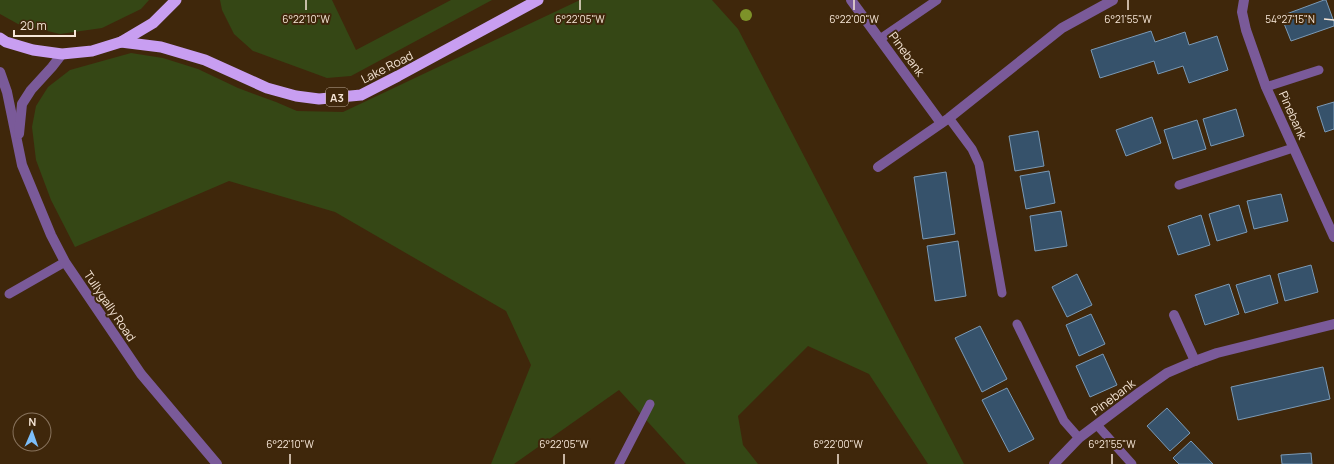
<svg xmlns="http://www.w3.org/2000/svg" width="1334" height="464" font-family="Manrope,sans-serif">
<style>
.green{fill:#354715}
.building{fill:#36526b;stroke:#7b9ab6}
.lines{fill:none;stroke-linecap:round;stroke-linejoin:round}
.service{stroke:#7a5a99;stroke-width:9}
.minor{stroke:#7a5a99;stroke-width:10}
.tertiary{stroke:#7a5a99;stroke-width:10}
.trunk{stroke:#c89ef1;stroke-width:11}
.tree{fill:#7d9229}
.ticks{fill:none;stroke:#f6e6d7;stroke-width:1.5}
.labels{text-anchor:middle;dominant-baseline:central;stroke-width:4;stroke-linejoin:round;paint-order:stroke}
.shield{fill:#3f270b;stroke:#bfad9a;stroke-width:1}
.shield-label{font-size:11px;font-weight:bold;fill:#f6e6d7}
.street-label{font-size:12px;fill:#f6e6d7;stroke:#3f270b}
.ticks-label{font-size:10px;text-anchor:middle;fill:#f6e6d7;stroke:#3f270b;stroke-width:4;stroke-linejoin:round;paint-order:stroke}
</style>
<rect width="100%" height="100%" fill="#3f270b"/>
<!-- green -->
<g class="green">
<path d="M 0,0 L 149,0 L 141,9 L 102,28 L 60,34 L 18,24 L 0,14 Z"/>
<path d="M 220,0 L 332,0 L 356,50 L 451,0 L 492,0 L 351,76 L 327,78 L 253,51 L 234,34 L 222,10 Z"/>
<path d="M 580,0 L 712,0 L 738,29 L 964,464 L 928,464 L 869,374 L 808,346 L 738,416 L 743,445 L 758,464 L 686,464 L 619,390 L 514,464 L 491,464 L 531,365 L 506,311 L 335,212 L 229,181 L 75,247 L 51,200 L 36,160 L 32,127 L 36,106 L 48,87 L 70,70 L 131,53 L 163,58 L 198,69 L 238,88 L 276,102 L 297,111 L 343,112 Z"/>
</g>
<!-- building -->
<g class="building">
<path d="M 1324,0 L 1326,0 L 1334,22 L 1334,26 L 1291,41 L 1281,16 Z"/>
<path d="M 1151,31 L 1155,42 L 1185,32 L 1189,45 L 1217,36 L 1228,70 L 1189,83 L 1183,66 L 1158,74 L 1154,61 L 1100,78 L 1091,50 Z"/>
<path d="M 1334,102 L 1334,129 L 1325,132 L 1317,107 Z"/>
<path d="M 1236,109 L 1244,136 L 1211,146 L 1203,119 Z"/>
<path d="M 1152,117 L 1161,143 L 1126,156 L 1116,130 Z"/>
<path d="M 1197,120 L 1206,149 L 1173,159 L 1164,130 Z"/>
<path d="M 1038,131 L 1044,166 L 1015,171 L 1009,136 Z"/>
<path d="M 1049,171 L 1055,203 L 1026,209 L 1020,176 Z"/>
<path d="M 946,172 L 955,234 L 923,239 L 914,177 Z"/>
<path d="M 1281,194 L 1288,221 L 1254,229 L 1247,201 Z"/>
<path d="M 1239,205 L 1247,232 L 1217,241 L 1209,214 Z"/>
<path d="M 1061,211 L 1067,246 L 1035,251 L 1030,216 Z"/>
<path d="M 1201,215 L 1210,245 L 1178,255 L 1168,226 Z"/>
<path d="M 958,241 L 966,296 L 935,301 L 927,246 Z"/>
<path d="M 1311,265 L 1318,292 L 1285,301 L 1278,274 Z"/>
<path d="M 1077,274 L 1092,305 L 1067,317 L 1052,287 Z"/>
<path d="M 1270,275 L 1278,303 L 1245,313 L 1236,285 Z"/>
<path d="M 1229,284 L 1239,314 L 1205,325 L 1195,295 Z"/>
<path d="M 1091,314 L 1105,344 L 1079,356 L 1066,325 Z"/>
<path d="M 980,326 L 1007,379 L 982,392 L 955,338 Z"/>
<path d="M 1103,354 L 1117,385 L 1090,397 L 1076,366 Z"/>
<path d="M 1323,367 L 1330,399 L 1238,420 L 1231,387 Z"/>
<path d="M 1007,388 L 1034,439 L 1009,452 L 982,400 Z"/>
<path d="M 1167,408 L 1190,433 L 1170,451 L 1147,426 Z"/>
<path d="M 1191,441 L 1213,464 L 1179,464 L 1173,458 Z"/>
<path d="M 1311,453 L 1312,464 L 1282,464 L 1281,455 Z"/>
</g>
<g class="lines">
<!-- service -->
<g class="service">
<path d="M 880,39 L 937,0"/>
<path d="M 1266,87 L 1319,70"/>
<path d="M 949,118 L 972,149 L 979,164 L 1002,293"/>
<path d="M 1179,185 L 1293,148"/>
<path d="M 9,294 L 65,262"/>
<path d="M 1017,324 L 1064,421 L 1079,438"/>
<path d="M 1097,425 L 1132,464"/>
<path d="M 619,464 L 650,404"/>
</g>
<!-- minor -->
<g class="minor">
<path d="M 851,0 L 941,123"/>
<path d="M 1244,0 L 1242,12 L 1246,30 L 1266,87 L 1334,237"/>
<path d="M 878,167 L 949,118 L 1062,28 L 1113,0"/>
<path d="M 1174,315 L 1195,361"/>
<path d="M 1054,464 L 1079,438 L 1140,392 L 1167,373 L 1195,361 L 1217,353 L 1334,324"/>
</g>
<!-- tertiary -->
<g class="tertiary">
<path d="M 0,72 L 7,92 L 22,165 L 51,235 L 65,262 L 141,374 L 217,464"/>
<path d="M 19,134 L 22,104 L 31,90 L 52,67 L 62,54"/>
</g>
<!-- trunk -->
<g class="trunk">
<path d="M 0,38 L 6,42 L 33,50 L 62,54 L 92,51 L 121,42 L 153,23 L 176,0"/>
<path d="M 121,42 L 161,47 L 205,60 L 267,88 L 296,96 L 319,99 L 361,95 L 398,76 L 538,0"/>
</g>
</g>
<!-- trees -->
<circle class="tree" cx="746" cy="15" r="6"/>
<!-- ticks -->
<path class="ticks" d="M 306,10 L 306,0M 580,10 L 580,0M 854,10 L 854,0M 1128,10 L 1128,0M 1324,19 L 1334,20M 290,464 L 290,454M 564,464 L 564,454M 838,464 L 838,454M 1112,464 L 1112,454"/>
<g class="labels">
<!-- shield labels -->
<rect class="shield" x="326" y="88" width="22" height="18" rx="3"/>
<g class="shield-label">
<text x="337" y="97">A3</text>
</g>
<!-- street labels -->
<g class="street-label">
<text transform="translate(907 54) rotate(54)">Pinebank</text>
<text transform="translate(387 67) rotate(-27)">Lake Road</text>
<text transform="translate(1293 115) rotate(66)">Pinebank</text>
<text transform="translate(110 306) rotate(56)">Tullygally Road</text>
<text transform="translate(1113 397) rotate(-37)">Pinebank</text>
</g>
</g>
<g class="ticks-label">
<text x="1290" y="23">54°27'15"N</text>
<text x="306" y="23">6°22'10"W</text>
<text x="580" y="23">6°22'05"W</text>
<text x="854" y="23">6°22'00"W</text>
<text x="1128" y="23">6°21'55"W</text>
<text x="290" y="448">6°22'10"W</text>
<text x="564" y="448">6°22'05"W</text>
<text x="838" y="448">6°22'00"W</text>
<text x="1112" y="448">6°21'55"W</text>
</g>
<!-- north arrow -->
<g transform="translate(32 432) rotate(2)"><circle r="19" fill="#3f270b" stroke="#88735d"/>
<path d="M0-3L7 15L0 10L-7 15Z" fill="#7cbef9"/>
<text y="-6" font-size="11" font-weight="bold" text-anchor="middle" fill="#f6e6d7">N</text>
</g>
<!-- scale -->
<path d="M14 30v6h61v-6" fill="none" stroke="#f6e6d7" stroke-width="2"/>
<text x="20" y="30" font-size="12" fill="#f6e6d7" stroke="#3f270b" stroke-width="3" paint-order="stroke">20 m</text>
</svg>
